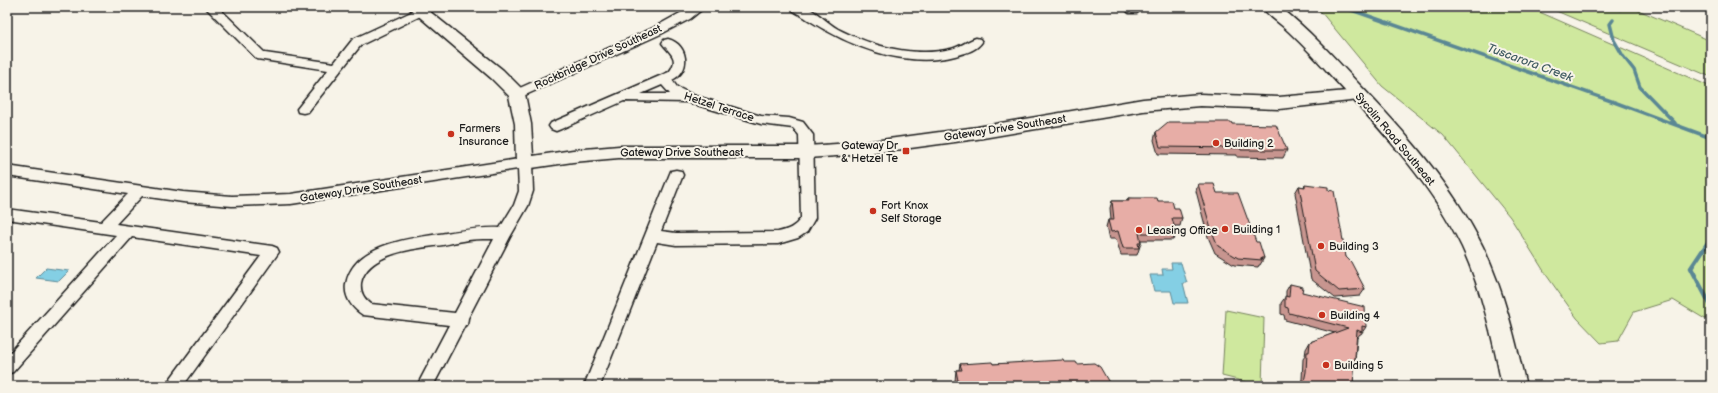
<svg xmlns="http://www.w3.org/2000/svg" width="1718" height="393" font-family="'Balsamiq Sans',sans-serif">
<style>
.green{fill:#cfe89e;stroke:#76825d}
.water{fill:#84cfe4;stroke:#5a8794}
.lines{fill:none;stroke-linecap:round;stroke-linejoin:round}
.stream-far1{stroke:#5a8794;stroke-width:3.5}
.stream{stroke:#5a8794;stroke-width:4.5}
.minor-casing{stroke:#1c1c1c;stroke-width:3}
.tertiary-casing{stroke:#1c1c1c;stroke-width:3}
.secondary-casing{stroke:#1c1c1c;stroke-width:3}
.minor{fill:#f7f3e8;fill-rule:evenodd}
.tertiary{fill:#f7f3e8;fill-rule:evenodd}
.secondary{fill:#f7f3e8;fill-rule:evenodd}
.wall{fill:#c7958f;stroke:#1c1c1c}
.building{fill:#e7ada6;stroke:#1c1c1c}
.poi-dot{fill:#c8321e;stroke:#f7f3e8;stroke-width:1.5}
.labels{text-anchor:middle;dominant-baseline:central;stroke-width:4;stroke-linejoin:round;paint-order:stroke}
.street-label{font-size:11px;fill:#1c1c1c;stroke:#f7f3e8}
.poi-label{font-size:11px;fill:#1c1c1c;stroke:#f7f3e8;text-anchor:start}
.water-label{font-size:12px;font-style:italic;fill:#405b62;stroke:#f7f3e8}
</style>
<rect width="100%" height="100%" fill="#f7f3e8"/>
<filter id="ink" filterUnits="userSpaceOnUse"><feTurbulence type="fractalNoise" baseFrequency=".025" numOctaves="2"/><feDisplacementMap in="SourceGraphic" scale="8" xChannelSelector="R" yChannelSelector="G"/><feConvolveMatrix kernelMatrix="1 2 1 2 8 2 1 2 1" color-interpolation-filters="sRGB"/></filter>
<g filter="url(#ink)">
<!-- green -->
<g class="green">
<path d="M 1312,7 L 1528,7 L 1711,87 L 1711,317 L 1705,319 L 1673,300 L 1634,312 L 1618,341 L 1601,343 L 1577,318 L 1547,276 L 1510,217 L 1443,135 L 1382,86 L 1321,12 Z"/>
<path d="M 1547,7 L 1631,7 L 1711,41 L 1711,77 Z"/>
<path d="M 1226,310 L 1264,318 L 1262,386 L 1222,376 Z"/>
</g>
<!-- water -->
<g class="water">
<path d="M 1171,263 L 1181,263 L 1187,283 L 1183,283 L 1188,303 L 1174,303 L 1171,291 L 1154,291 L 1150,275 L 1163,275 L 1162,269 L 1172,269 Z"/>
<path d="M 46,268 L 69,271 L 59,281 L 36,278 Z"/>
</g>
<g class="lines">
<!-- stream-far1 -->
<g class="stream-far1">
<path d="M 1343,7 L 1614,102 L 1711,138"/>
<path d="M 1620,7 L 1620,9"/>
<path d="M 1613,20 L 1610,24 L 1614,40 L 1623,56 L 1634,70 L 1640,87 L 1675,123"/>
</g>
<!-- stream -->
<path class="stream" d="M 1711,238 L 1691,268 L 1711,306"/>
<!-- minor casing -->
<g class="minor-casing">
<g id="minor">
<path d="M 205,7 L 218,7 L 265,53 L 334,63 L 353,39 L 422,7 L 437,7 L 435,9 L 361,45 L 308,112 L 303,113 L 298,112 L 297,109 L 328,70 L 257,59 Z"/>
<path d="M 691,7 L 705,7 L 690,19 L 661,34 L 521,97 L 517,98 L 513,97 L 511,94 L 513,91 L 653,28 Z"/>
<path d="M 789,7 C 794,7 800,6 805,7 C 817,11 827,23 838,29 C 871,46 914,58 951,49 C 960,47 967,41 976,38 L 980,39 L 982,42 C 976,51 965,53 955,56 C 904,69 849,46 807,19 C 802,15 793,12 789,7 Z"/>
<path d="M 1123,7 L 1136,7 L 1139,11 L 1137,13 L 1129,13 Z"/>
<path d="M 668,39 C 688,44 692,71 672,80 L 677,87 L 693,95 L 761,116 L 789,118 L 803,122 L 813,135 L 815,218 L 807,232 L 798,238 L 778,244 L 676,245 L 657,242 L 600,386 L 584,386 L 671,171 L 676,170 L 681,171 L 683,175 L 661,231 L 676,233 L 778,232 C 788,230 795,227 801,218 L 799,135 L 793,128 L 761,124 L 687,102 L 624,101 L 561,129 L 556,131 L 551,129 L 549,126 L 551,123 L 669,72 C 680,58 670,54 662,43 L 664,40 ZM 662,85 L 670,94 L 641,94 Z"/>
<path d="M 525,158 L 530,160 L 532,163 L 533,191 L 528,206 L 510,237 L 468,318 L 467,325 L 465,325 L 433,386 L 417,386 L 449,325 L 363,315 C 352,308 344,297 346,284 C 353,244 408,239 439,234 C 460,231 479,227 500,228 L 514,205 L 519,191 L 518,169 L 291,204 L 232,206 L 183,202 L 142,196 L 116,224 L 272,246 L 277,248 L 279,252 L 183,386 L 165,386 L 261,256 L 132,237 L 13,372 L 7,374 L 7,356 L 116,235 L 7,219 L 7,209 L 101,222 L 128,194 L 7,176 L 7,166 L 183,192 L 232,196 L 291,194 ZM 483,239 L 494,239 L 455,313 L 371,304 C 364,298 360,293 361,283 C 367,252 419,248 443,245 C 457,242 470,239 483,239 Z"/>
</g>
</g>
<!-- tertiary casing -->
<g class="tertiary-casing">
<path id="tertiary" d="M 408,7 L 424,7 L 503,70 L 523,90 L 525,94 L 531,124 L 533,156 L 573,150 L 619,146 L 807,146 L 866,142 L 977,127 L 1143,99 L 1200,94 L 1279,97 L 1359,90 L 1365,91 L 1367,95 L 1365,99 L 1359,100 L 1279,109 L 1200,106 L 1143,111 L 977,139 L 866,154 L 807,158 L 619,158 L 573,162 L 525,169 L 519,167 L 516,163 L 515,124 L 509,96 L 491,78 Z"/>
</g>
<!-- secondary casing -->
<g class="secondary-casing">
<path id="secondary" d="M 1262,7 L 1280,7 C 1308,29 1332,55 1356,81 C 1404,131 1452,184 1483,247 C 1504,291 1515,338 1526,386 L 1502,386 C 1493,339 1482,291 1462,247 C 1432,184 1381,130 1334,79 C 1320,63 1305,47 1288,31 C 1280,23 1268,16 1262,7 Z"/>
</g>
<!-- minor -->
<use href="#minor" class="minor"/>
<!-- tertiary -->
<use href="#tertiary" class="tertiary"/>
<!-- secondary -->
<use href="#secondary" class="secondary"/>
</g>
<!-- wall -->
<g class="wall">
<path d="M 1232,124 L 1287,150 L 1283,158 L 1237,157 L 1237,155 L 1158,154 L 1154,140 L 1156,132 Z"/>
<path d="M 1198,184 L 1217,193 L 1264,258 L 1260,265 L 1259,265 L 1258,267 L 1234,265 L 1215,253 L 1208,237 L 1196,191 Z"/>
<path d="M 1305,184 L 1346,257 L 1365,289 L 1360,296 L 1335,298 L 1311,279 L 1295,193 L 1299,186 L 1304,187 Z"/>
<path d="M 1128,198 L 1158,201 L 1174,208 L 1182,218 L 1180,226 L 1174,226 L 1176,233 L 1173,240 L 1141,240 L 1141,243 L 1137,255 L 1121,255 L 1116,239 L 1109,239 L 1106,227 L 1108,220 L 1111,220 L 1110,208 L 1112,201 L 1127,201 Z"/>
<path d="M 1290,284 L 1302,292 L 1366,327 L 1361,334 L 1360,334 L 1357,338 L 1353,384 L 1351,386 L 1300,386 L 1302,379 L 1303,359 L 1305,356 L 1306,349 L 1310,342 L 1335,333 L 1285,320 L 1284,315 L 1281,314 L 1281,303 L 1286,296 L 1286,291 Z"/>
<path d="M 1064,362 L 1111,386 L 956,386 L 955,381 L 956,370 L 959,370 L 960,364 L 993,364 Z"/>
</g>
<!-- building -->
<g class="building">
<path d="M 1168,122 L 1231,122 L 1232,124 L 1276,125 L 1287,150 L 1241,150 L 1240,148 L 1160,147 L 1156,132 Z"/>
<path d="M 1198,184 L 1214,184 L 1217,193 L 1238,193 L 1256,242 L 1259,242 L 1264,258 L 1261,258 L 1262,260 L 1238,258 L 1218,246 L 1211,229 Z"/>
<path d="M 1305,184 L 1328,187 L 1328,190 L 1334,191 L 1346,257 L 1351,262 L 1365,289 L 1339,291 L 1315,271 L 1299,186 L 1305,187 Z"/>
<path d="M 1128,198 L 1157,198 L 1158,201 L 1172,201 L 1174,208 L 1179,208 L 1182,218 L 1172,218 L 1176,233 L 1139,233 L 1141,243 L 1138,243 L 1139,248 L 1123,248 L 1118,231 L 1111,232 L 1108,220 L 1114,220 L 1112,201 L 1129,201 Z"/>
<path d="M 1290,284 L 1303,287 L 1302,292 L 1365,307 L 1366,327 L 1362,326 L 1362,332 L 1357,330 L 1353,384 L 1351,383 L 1351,386 L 1303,386 L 1306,372 L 1307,352 L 1309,352 L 1310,342 L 1348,328 L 1289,313 L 1288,308 L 1285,307 L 1285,296 L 1289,297 Z"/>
<path d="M 1063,360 L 1064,362 L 1076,362 L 1077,364 L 1094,363 L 1100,367 L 1111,386 L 959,386 L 956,370 L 962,370 L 960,364 L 992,362 L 993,364 Z"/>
</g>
</g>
<!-- markers -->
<g class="poi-dot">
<circle cx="451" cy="134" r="4"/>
<circle cx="1216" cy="143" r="4"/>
<rect x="902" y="147" width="8" height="8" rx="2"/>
<circle cx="873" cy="211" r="4"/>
<circle cx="1225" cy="229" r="4"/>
<circle cx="1139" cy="230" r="4"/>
<circle cx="1321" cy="246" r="4"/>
<circle cx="1322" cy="315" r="4"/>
<circle cx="1326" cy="365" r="4"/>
</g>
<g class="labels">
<!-- street labels -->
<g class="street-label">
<text transform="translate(598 57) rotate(-25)">Rockbridge Drive Southeast</text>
<text transform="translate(719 107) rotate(18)">Hetzel Terrace</text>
<text transform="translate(1005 128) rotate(-9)">Gateway Drive Southeast</text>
<text transform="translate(1395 139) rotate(50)">Sycolin Road Southeast</text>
<text x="682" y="152">Gateway Drive Southeast</text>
<text transform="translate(361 189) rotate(-9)">Gateway Drive Southeast</text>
</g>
<!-- poi labels -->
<g class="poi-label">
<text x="459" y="128">Farmers<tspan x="459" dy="13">Insurance</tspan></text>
<text x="1224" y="143">Building 2</text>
<text x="898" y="145" text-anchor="end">Gateway Dr<tspan x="898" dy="13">&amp; Hetzel Te</tspan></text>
<text x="881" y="205">Fort Knox<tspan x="881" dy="13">Self Storage</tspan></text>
<text x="1233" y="229">Building 1</text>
<text x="1147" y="230">Leasing Office</text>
<text x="1329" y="246">Building 3</text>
<text x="1330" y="315">Building 4</text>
<text x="1334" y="365">Building 5</text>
</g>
<!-- water labels -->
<g class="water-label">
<text transform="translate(1530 63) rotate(20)">Tuscarora Creek</text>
</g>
</g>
<!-- margin -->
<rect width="1718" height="393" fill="none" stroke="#f7f3e8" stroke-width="24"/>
<rect x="12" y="12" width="1694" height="369" fill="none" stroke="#1c1c1c" stroke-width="1.5" filter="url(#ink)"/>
</svg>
